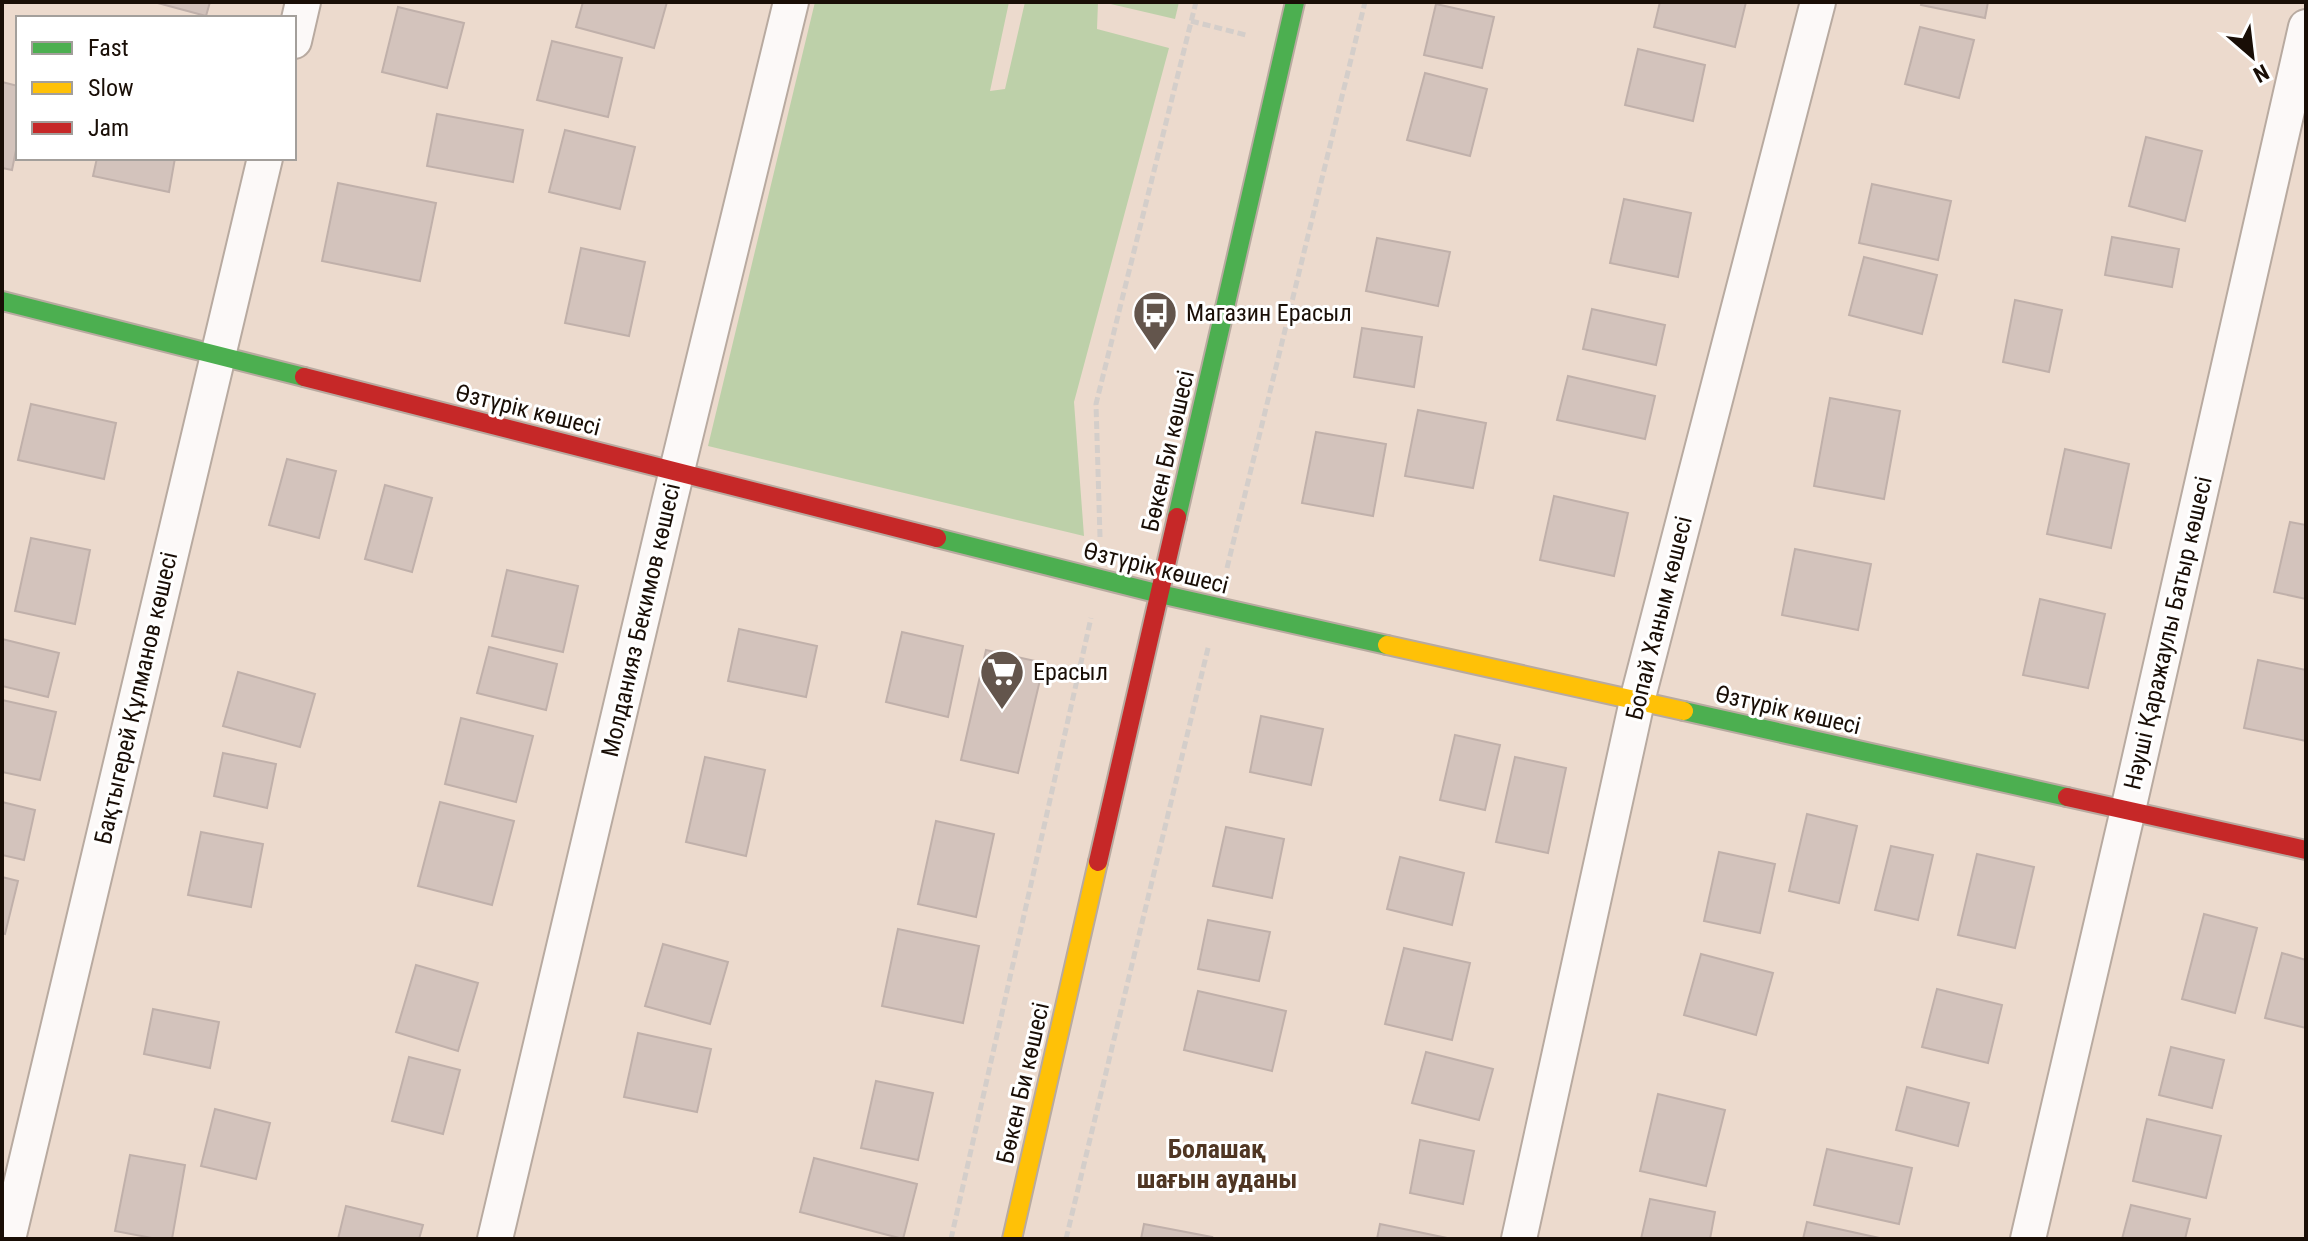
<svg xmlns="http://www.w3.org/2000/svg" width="2308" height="1241" font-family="'Roboto Condensed',sans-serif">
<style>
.green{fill:#bdd0a9}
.building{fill:#d3c3bc;stroke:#c0b0aa;stroke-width:2}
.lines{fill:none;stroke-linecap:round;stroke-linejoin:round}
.street-casing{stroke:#b8aaa0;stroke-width:38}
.fast-casing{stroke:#b8aaa0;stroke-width:22}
.slow-casing{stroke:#b8aaa0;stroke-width:22}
.jam-casing{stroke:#b8aaa0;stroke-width:22}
.path{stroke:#d4ceca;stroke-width:5;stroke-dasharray:8 4;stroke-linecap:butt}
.street{stroke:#fcf9f8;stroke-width:34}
.fast{stroke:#4caf50;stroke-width:18}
.slow{stroke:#ffc107;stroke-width:18}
.jam{stroke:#c62828;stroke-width:18}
.labels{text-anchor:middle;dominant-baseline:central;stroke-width:6;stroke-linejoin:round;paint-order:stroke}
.poi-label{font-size:24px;fill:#190e06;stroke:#fff;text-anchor:start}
.street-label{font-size:24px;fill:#190e06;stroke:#fff}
.neighbourhood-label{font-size:26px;font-weight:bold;fill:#503623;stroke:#fff}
</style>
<rect width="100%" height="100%" fill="#ecdacd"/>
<!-- green -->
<g class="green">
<path d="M 815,2 L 1009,2 L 990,91 L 1005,89 L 1025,2 L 1098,2 L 1097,29 L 1169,48 L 1074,402 L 1084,536 L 708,446 Z"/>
<path d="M 1102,2 L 1179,2 L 1175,19 Z"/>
</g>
<!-- building -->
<g class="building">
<path d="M 154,2 L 210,2 L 206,16 Z"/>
<path d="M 583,2 L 667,2 L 654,48 L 576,27 Z"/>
<path d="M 1660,2 L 1746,2 L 1735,47 L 1654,27 Z"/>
<path d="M 1922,2 L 1988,2 L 1985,18 L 1921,5 Z"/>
<path d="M 1436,4 L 1494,17 L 1482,68 L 1424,55 Z"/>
<path d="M 398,7 L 464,23 L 447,88 L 382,72 Z"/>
<path d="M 1920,27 L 1974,40 L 1959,98 L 1905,84 Z"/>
<path d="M 552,41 L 622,58 L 608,117 L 537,100 Z"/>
<path d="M 1638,49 L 1705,65 L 1693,121 L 1625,105 Z"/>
<path d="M 1425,73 L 1487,89 L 1470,156 L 1407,140 Z"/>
<path d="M 2,82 L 18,86 L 18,140 L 12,170 L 2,168 Z"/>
<path d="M 437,114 L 523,130 L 513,182 L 427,166 Z"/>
<path d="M 565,130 L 635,147 L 620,209 L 549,192 Z"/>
<path d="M 2146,137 L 2202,151 L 2185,221 L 2129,206 Z"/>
<path d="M 97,158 L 175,158 L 169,192 L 93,176 Z"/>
<path d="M 338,183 L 436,203 L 420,281 L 322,261 Z"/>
<path d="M 1872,184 L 1951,201 L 1938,260 L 1859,243 Z"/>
<path d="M 1624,199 L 1691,213 L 1678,277 L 1610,263 Z"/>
<path d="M 2112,237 L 2179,249 L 2172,287 L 2105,275 Z"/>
<path d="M 1377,238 L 1450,252 L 1438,306 L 1366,291 Z"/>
<path d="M 581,248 L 645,262 L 629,336 L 565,323 Z"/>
<path d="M 1864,257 L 1937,275 L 1922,334 L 1849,315 Z"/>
<path d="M 2015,300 L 2062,310 L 2049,372 L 2003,362 Z"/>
<path d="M 1592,309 L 1665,325 L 1656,365 L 1583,349 Z"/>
<path d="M 1362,328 L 1422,337 L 1414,387 L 1354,377 Z"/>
<path d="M 1568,376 L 1655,396 L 1645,439 L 1557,420 Z"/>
<path d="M 1830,398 L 1900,411 L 1884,499 L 1814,486 Z"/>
<path d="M 31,404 L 116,423 L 104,479 L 18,460 Z"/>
<path d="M 1418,410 L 1486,423 L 1473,488 L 1405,476 Z"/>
<path d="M 1316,432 L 1386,444 L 1373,516 L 1302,503 Z"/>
<path d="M 2065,449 L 2129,464 L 2111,548 L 2047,534 Z"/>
<path d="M 287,459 L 336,471 L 319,538 L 269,525 Z"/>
<path d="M 385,485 L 432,498 L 412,572 L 365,559 Z"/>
<path d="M 1554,496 L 1628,513 L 1614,576 L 1540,560 Z"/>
<path d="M 2290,522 L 2306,525 L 2306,599 L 2274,592 Z"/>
<path d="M 31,538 L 90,550 L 75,624 L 15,611 Z"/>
<path d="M 1795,549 L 1871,564 L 1858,630 L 1782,615 Z"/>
<path d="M 507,570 L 578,586 L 563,652 L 492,636 Z"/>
<path d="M 2040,599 L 2105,614 L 2088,688 L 2023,675 Z"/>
<path d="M 739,629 L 817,646 L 806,697 L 728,681 Z"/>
<path d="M 902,632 L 963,646 L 948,717 L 886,702 Z"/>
<path d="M 2,639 L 59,653 L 48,697 L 2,686 Z"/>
<path d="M 489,647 L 557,664 L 546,710 L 477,693 Z"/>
<path d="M 986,650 L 1044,663 L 1018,773 L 961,760 Z"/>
<path d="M 2258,660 L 2306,670 L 2306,741 L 2244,728 Z"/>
<path d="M 238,672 L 315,694 L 300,747 L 223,726 Z"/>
<path d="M 2,700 L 56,712 L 40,780 L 2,772 Z"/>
<path d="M 1261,716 L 1323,729 L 1311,785 L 1250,772 Z"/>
<path d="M 461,718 L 533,736 L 516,802 L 445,784 Z"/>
<path d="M 1455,735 L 1500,745 L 1485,810 L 1440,800 Z"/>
<path d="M 223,753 L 276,764 L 267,808 L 214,796 Z"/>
<path d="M 705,757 L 765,770 L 746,856 L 686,842 Z"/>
<path d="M 1515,757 L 1566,768 L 1548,853 L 1496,842 Z"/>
<path d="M 2,802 L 35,810 L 24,860 L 2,855 Z"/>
<path d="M 440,802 L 514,821 L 492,905 L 418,886 Z"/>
<path d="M 1807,814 L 1857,826 L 1839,903 L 1789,891 Z"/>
<path d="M 936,821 L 994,834 L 976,917 L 918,904 Z"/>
<path d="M 1226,827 L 1284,839 L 1272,898 L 1213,886 Z"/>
<path d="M 201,832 L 263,844 L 251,907 L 188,895 Z"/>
<path d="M 1891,846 L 1933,855 L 1918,920 L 1875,910 Z"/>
<path d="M 1719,852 L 1775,864 L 1760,933 L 1704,921 Z"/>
<path d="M 1977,854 L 2034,867 L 2015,948 L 1958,935 Z"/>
<path d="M 1400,857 L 1464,873 L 1452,925 L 1387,909 Z"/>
<path d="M 2,877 L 18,881 L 5,934 L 2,933 Z"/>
<path d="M 2204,914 L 2257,928 L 2235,1013 L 2182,999 Z"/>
<path d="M 1208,920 L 1270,932 L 1259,981 L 1198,969 Z"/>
<path d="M 898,929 L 979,946 L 963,1023 L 882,1006 Z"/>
<path d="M 663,944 L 728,962 L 710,1024 L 645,1006 Z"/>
<path d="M 1404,948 L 1470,963 L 1452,1040 L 1385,1024 Z"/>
<path d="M 2282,953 L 2306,960 L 2306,1028 L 2265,1018 Z"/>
<path d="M 1701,954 L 1773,973 L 1756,1035 L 1684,1015 Z"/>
<path d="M 416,965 L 478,983 L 458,1051 L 396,1032 Z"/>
<path d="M 1937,989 L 2002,1005 L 1988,1063 L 1922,1047 Z"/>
<path d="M 1198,991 L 1286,1011 L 1272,1071 L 1184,1050 Z"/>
<path d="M 153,1009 L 219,1022 L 210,1068 L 144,1054 Z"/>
<path d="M 638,1033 L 711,1049 L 697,1112 L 624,1097 Z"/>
<path d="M 2171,1047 L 2224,1060 L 2212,1108 L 2159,1095 Z"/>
<path d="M 1426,1052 L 1493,1069 L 1479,1120 L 1412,1103 Z"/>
<path d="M 409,1057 L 460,1070 L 443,1134 L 392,1121 Z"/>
<path d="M 876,1081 L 933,1093 L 918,1160 L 861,1148 Z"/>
<path d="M 1907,1087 L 1969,1103 L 1958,1146 L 1896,1130 Z"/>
<path d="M 1658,1094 L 1725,1110 L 1706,1186 L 1640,1171 Z"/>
<path d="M 215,1109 L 270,1123 L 256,1179 L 201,1166 Z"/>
<path d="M 2147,1119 L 2221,1136 L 2206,1198 L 2133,1181 Z"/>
<path d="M 1420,1140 L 1474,1151 L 1463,1204 L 1410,1193 Z"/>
<path d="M 1827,1149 L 1912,1168 L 1899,1224 L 1814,1205 Z"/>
<path d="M 130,1155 L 185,1165 L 172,1239 L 157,1239 L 115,1231 Z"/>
<path d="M 814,1158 L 917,1184 L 903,1239 L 800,1212 Z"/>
<path d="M 1650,1199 L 1715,1212 L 1710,1239 L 1641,1239 Z"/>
<path d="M 2131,1205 L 2190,1219 L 2185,1239 L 2122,1239 Z"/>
<path d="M 346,1206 L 423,1225 L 419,1239 L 338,1239 Z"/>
<path d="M 1807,1222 L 1884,1239 L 1803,1239 Z"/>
<path d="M 1144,1224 L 1212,1237 L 1211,1239 L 1141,1239 Z"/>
<path d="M 1380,1224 L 1452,1239 L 1377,1239 Z"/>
</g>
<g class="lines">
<!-- street casing -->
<g class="street-casing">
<g id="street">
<path d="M 294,41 L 303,2"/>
<path d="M 8,1239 L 265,158"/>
<path d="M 495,1239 L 669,503 L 791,2"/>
<path d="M 1519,1239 L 1637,701 L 1818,2"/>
<path d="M 2028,1239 L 2128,810 L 2306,27"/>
</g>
</g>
<!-- fast casing -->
<g class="fast-casing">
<g id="fast">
<path d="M 2,301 L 304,377"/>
<path d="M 1177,517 L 1295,2"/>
<path d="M 937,538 L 1160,594 L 1387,645"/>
<path d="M 1684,711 L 2067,797"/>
</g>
</g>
<!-- slow casing -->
<g class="slow-casing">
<g id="slow">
<path d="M 1387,645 L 1684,711"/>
<path d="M 1012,1239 L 1098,862"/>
</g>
</g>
<!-- jam casing -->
<g class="jam-casing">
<g id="jam">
<path d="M 304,377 L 937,538"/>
<path d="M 2067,797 L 2306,850"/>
<path d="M 1098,862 L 1177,517"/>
</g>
</g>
<!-- path -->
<g class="path">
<path d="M 1191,21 L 1246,35"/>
<path d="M 1100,537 L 1096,404 L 1196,2"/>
<path d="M 1227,568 L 1365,2"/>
<path d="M 951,1239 L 1091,618"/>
<path d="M 1066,1239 L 1209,644"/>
</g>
<!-- street -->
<use href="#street" class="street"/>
<!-- fast -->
<use href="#fast" class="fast"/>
<!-- slow -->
<use href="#slow" class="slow"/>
<!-- jam -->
<use href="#jam" class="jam"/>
</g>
<!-- icons -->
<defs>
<g id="bus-pin" transform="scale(2.3)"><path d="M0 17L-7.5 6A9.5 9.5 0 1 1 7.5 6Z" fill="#63554c" stroke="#fff"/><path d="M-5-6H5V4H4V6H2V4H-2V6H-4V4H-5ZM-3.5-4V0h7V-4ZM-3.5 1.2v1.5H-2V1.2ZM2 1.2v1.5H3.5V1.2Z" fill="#fff"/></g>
<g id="supermarket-pin" transform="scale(2.3)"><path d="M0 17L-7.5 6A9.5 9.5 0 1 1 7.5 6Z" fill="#63554c" stroke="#fff"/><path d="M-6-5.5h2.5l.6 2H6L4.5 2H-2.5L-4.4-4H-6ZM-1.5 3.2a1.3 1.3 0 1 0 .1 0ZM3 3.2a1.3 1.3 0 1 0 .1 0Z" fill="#fff"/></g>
</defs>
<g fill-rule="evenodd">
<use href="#bus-pin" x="1155" y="313"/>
<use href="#supermarket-pin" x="1002" y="672"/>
</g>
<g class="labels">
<!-- poi labels -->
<g class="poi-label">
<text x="1186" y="313">Магазин Ерасыл</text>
<text x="1033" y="672">Ерасыл</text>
</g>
<!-- street labels -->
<g class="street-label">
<text transform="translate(528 410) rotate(14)">Өзтүрік көшесі</text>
<text transform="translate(1168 451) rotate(-77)">Бөкен Би көшесі</text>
<text transform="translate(1156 568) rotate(14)">Өзтүрік көшесі</text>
<text transform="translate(1659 618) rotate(-76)">Бопай Ханым көшесі</text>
<text transform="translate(641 620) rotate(-77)">Молданияз Бекимов көшесі</text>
<text transform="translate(2168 633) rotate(-77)">Нәуші Қаражаулы Батыр көшесі</text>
<text transform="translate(136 698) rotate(-77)">Бақтыгерей Құлманов көшесі</text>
<text transform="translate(1788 710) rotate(13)">Өзтүрік көшесі</text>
<text transform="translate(1023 1083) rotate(-77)">Бөкен Би көшесі</text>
</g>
<!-- neighbourhood labels -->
<g class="neighbourhood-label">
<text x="1217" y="1149">Болашақ<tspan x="1217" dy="30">шағын ауданы</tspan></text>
</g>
</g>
<!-- border -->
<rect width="2308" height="1241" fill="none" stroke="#190e06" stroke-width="8"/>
<!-- legend -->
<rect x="16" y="16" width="280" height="144" fill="#ffffff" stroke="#a39f9b" stroke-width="2"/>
<rect x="32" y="42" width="40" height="12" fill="#4caf50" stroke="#a39f9b" stroke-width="2"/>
<text x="88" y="56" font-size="24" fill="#190e06">Fast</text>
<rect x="32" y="82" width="40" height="12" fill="#ffc107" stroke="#a39f9b" stroke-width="2"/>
<text x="88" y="96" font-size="24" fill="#190e06">Slow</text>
<rect x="32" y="122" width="40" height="12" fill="#c62828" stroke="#a39f9b" stroke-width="2"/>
<text x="88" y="136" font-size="24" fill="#190e06">Jam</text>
<!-- north arrow -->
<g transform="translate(2252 56) rotate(152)" stroke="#ffffff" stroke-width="6" paint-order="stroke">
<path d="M0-6L14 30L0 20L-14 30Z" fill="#190e06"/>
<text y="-12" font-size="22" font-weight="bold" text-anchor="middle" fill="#190e06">N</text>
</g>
</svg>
